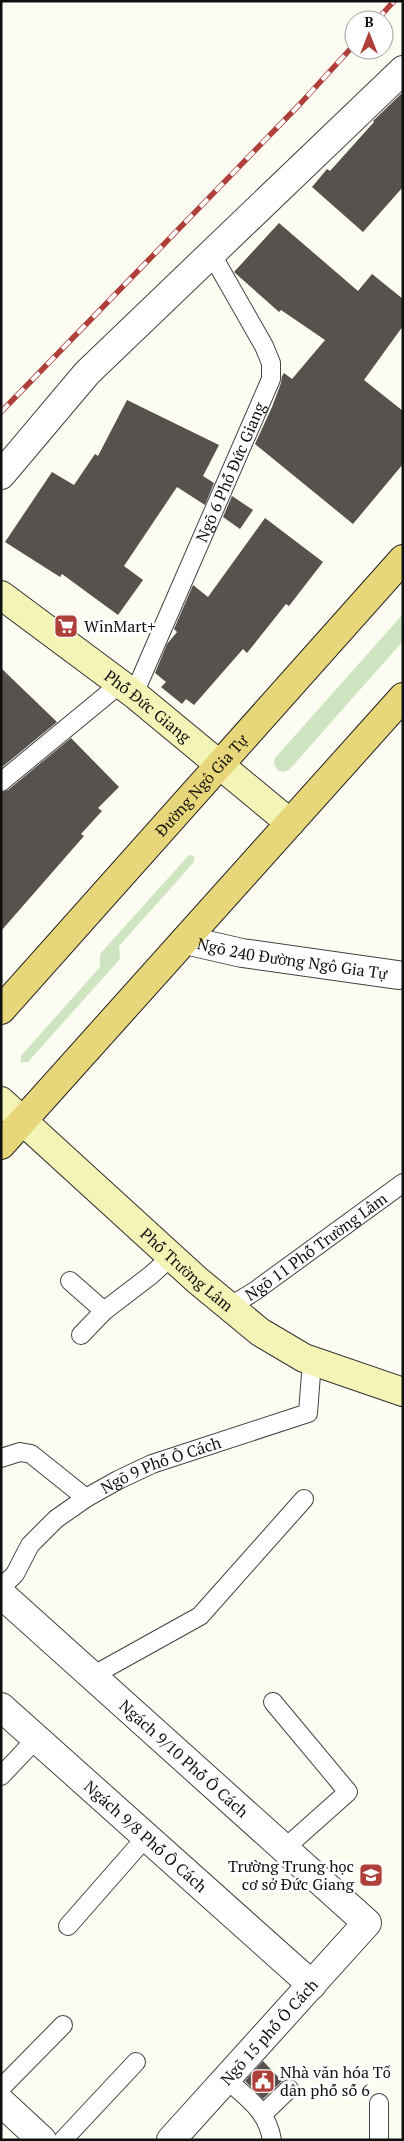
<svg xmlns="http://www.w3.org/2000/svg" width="404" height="2141" font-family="'PT Serif',serif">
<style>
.grass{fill:#cfe4c0}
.building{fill:#57524d}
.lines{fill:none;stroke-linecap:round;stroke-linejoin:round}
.lane-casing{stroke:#424242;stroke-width:20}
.street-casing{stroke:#424242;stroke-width:30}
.secondary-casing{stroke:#313131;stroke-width:30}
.primary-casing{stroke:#202020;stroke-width:30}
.lane{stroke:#fff;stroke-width:18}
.street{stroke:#fff;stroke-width:28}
.secondary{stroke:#f5f4b7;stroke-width:28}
.primary{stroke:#e7d77a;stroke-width:28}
.rail-casing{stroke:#ae3f39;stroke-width:5.5}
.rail{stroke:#fff;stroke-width:4;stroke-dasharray:11;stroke-linecap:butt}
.labels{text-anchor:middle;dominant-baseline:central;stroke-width:5;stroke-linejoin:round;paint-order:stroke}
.street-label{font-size:16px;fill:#0f0f0f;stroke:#fff}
.poi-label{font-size:16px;fill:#0f0f0f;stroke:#fff;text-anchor:start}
</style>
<rect width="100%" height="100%" fill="#fdfcf3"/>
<!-- grass -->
<g class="grass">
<path d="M 403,614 L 403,641 L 289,770 L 283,772 L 277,770 L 274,764 L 275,758 Z"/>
<path d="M 191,855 L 194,856 L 194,862 L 119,946 L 120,959 L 28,1062 L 21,1062 L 21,1056 L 100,967 L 100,954 L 188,856 Z"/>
</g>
<!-- building -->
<g class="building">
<path d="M 403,92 L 403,187 L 363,232 L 312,187 L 327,169 L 330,171 L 374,122 L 373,121 Z"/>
<path d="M 279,223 L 358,291 L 372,274 L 403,299 L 403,326 L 364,380 L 403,411 L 403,464 L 353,524 L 255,444 L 272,407 L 281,383 L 282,376 L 284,373 L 292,379 L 325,340 L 281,310 L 279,312 L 234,272 Z"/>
<path d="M 127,400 L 219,445 L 203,476 L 214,483 L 205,505 L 177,487 L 124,566 L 143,580 L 118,615 L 62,574 L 60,577 L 5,542 L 52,472 L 74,485 L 95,454 L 98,456 Z"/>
<path d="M 232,496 L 253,510 L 240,529 L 223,517 Z"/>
<path d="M 265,518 L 323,562 L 289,606 L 286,604 L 247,653 L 243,649 L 194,705 L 186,699 L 182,704 L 161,687 L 166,682 L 155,673 L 167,644 L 177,632 L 174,629 L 193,585 L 208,597 Z"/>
<path d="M 1,668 L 57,722 L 1,768 Z"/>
<path d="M 71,738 L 119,787 L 98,808 L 102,811 L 81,834 L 84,836 L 1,931 L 1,792 L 8,790 Z"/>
<path d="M 263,2061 L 282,2081 L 263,2099 L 245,2081 Z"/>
</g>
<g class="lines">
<!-- lane casing -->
<g class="lane-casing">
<g id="lane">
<path id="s1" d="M 134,694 L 271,379 L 271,363 L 264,346 L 211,253"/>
<path d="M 1,782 L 120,684"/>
<path d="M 70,1281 L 104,1311 L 151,1275 L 171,1257"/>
<path id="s2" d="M 229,1307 L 255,1291 L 403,1183"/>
<path d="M 81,1335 L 104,1311"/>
<path d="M 1,1458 L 20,1452 L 31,1454 L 86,1498"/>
<path id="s3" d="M 1,1588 L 15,1574 L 30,1545 L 56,1519 L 86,1498 L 118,1480 L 152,1464 L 308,1413 L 312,1361"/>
<path d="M 92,1676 L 200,1616 L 304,1499"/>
<path d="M 273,1702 L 348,1792 L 284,1849"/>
<path d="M 1,1776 L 36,1739"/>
<path d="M 68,1926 L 146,1837"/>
<path d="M 226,2079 C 247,2098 267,2110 272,2140"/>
<path d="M 1,2088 L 63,2025"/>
<path d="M 379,2103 L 379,2140"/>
<path d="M 263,2114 L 289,2089"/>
<path d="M 63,2140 L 136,2062"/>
</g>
</g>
<!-- street casing -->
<g class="street-casing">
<g id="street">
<path d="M 1,475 L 87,373 L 403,70"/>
<path id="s4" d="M 185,940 L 242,953 L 398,975"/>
<path id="s5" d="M 1,1594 L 367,1923 L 171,2140"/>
<path id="s6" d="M 1,1707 L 312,1985"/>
<path d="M 1,2102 L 42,2140"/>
</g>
</g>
<!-- secondary casing -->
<g class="secondary-casing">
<g id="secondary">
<path id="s7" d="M 1,595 L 134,694 L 290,823"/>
<path id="s8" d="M 1,1101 L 197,1280 L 260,1332 L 304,1358 L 403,1392"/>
</g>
</g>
<!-- primary casing -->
<g class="primary-casing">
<g id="primary">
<path id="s9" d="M 1,1010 L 403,559"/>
<path d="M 1,1145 L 403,697"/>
</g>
</g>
<!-- lane -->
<use href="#lane" class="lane"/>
<!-- street -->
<use href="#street" class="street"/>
<!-- secondary -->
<use href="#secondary" class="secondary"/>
<!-- primary -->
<use href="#primary" class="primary"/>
<!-- rail casing -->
<g class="rail-casing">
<g id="rail">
<path d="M 377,20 L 394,1"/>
<path d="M 1,412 L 300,104 L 354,45"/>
</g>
</g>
<!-- rail -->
<use href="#rail" class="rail"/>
</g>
<!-- icons -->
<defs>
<g id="supermarket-square" transform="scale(1.25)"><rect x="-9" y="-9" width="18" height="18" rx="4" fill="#ae3f39" stroke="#fff"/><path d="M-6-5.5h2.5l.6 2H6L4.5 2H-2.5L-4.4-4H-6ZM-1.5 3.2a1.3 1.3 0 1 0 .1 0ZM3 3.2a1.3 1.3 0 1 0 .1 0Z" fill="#fff"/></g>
<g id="school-square" transform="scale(1.25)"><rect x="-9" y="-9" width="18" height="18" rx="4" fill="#ae3f39" stroke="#fff"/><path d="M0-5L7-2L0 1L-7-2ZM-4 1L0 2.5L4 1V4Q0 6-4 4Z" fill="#fff"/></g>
<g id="civic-square" transform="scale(1.25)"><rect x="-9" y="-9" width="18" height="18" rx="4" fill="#ae3f39" stroke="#fff"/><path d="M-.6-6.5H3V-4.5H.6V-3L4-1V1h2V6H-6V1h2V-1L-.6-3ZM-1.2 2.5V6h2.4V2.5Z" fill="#fff"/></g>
</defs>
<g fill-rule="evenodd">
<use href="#supermarket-square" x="66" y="626"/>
<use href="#school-square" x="371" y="1875"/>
<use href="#civic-square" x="263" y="2081"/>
</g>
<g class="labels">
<!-- street labels -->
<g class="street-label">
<text stroke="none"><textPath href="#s1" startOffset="242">Ngõ 6 Phố Đức Giang</textPath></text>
<text stroke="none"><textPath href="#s7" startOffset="184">Phố Đức Giang</textPath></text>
<text stroke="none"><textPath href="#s9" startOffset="301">Đường Ngô Gia Tự</textPath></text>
<text stroke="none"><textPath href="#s4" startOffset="109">Ngõ 240 Đường Ngô Gia Tự</textPath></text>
<text stroke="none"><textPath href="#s2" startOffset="106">Ngõ 11 Phố Trường Lâm</textPath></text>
<text stroke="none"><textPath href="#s8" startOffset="251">Phố Trường Lâm</textPath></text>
<text stroke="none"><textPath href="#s3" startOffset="208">Ngõ 9 Phố Ô Cách</textPath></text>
<text stroke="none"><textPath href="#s5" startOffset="246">Ngách 9/10 Phố Ô Cách</textPath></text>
<text stroke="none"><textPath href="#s6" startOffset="194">Ngách 9/8 Phố Ô Cách</textPath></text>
<text transform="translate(269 2032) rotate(-48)">Ngõ 15 phố Ô Cách</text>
</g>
<!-- poi labels -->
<g class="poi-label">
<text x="84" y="626">WinMart+</text>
<text x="354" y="1866" text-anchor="end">Trường Trung học<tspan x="354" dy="18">cơ sở Đức Giang</tspan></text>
<text x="280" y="2072">Nhà văn hóa Tổ<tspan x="280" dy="18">dân phố số 6</tspan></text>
</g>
</g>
<!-- border -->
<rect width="404" height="2141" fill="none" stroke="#0f0f0f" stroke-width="5"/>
<!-- north arrow -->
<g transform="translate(369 35)"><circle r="24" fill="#ffffff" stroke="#9f9f9f"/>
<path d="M0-4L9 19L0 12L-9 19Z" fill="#ae3f39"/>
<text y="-8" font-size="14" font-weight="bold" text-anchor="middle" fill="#0f0f0f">B</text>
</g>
</svg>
